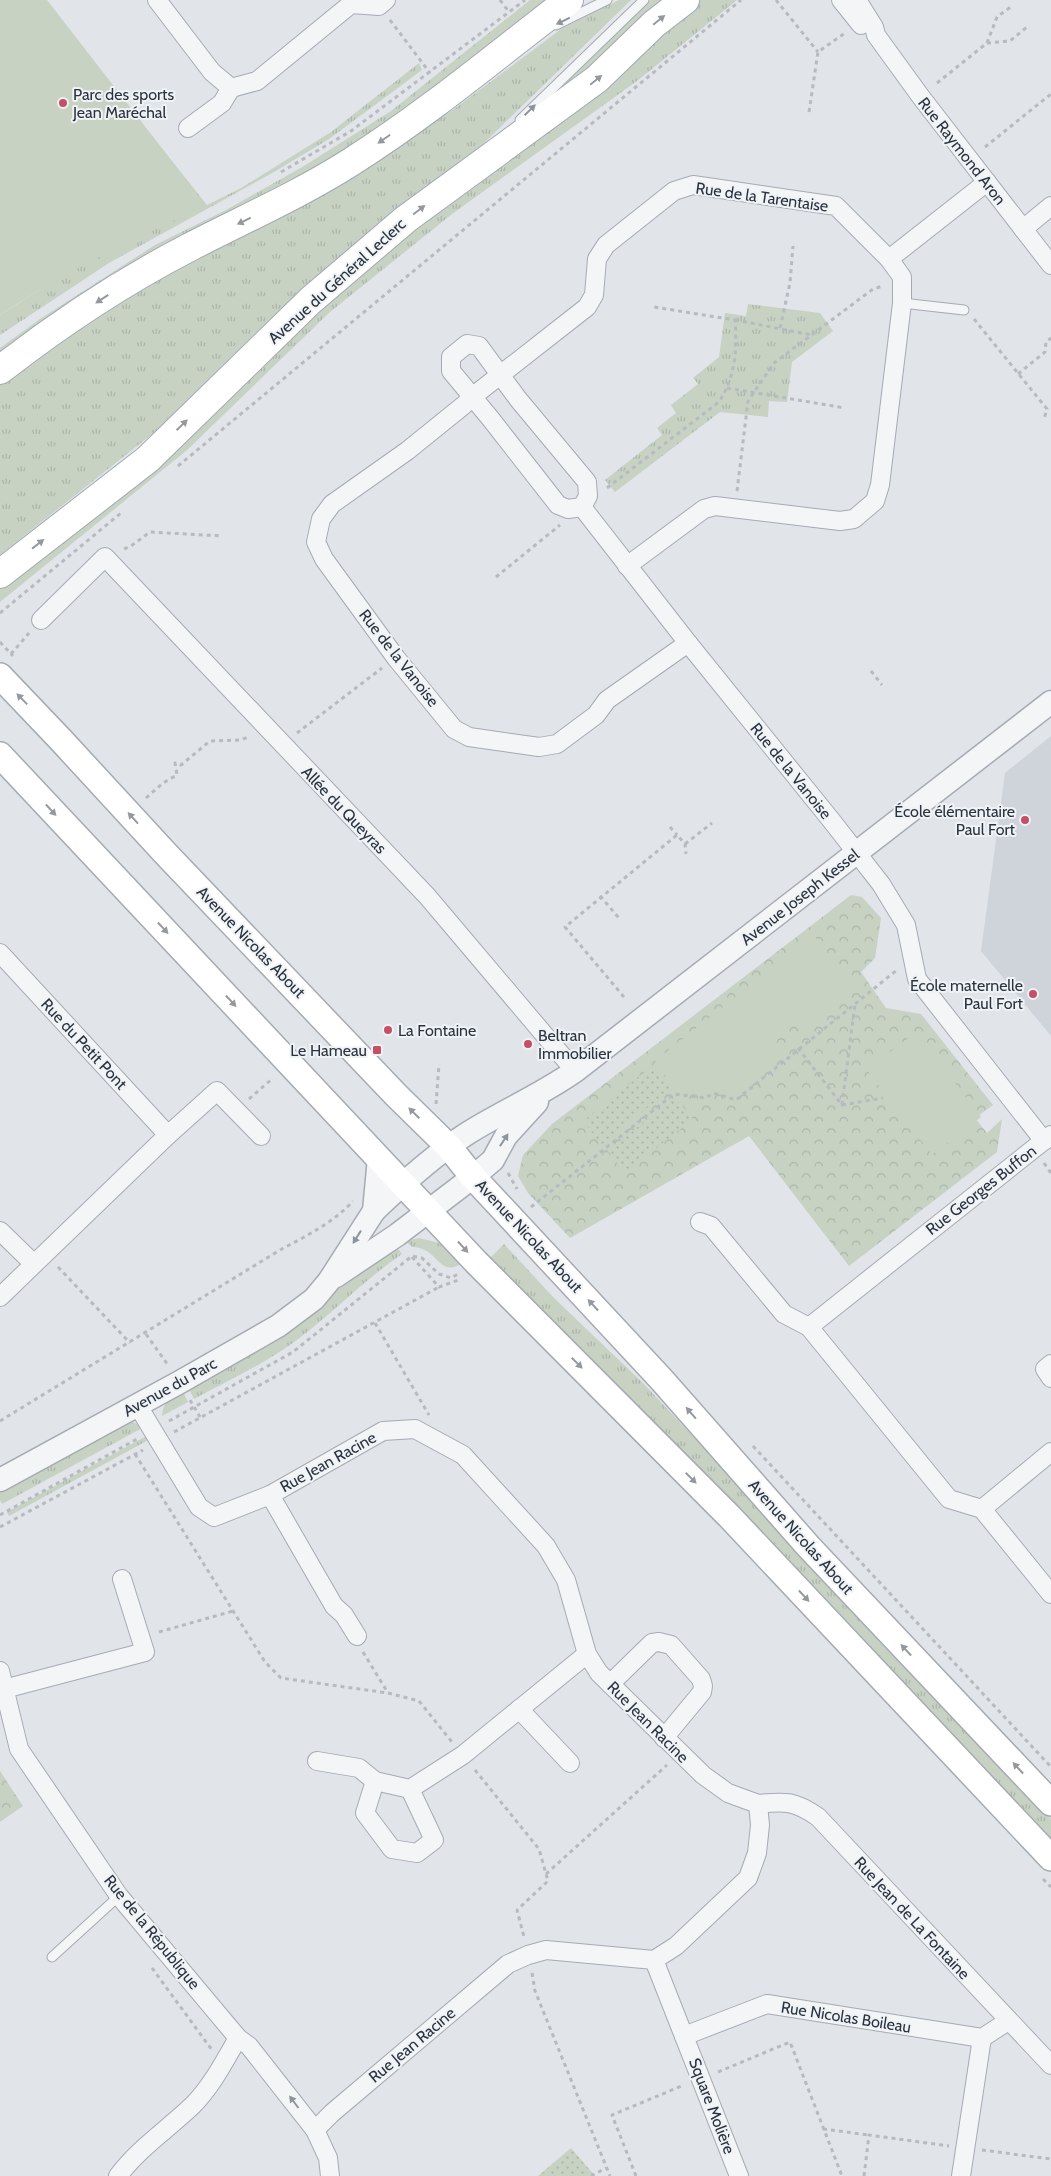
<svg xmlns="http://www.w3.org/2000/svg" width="1051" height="2176" font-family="Cabin,sans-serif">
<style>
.built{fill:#cfd3da}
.grass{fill:url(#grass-tufts)}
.forest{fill:url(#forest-crowns)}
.garden{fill:url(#garden-dots)}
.pitch{fill:#c7d2c3}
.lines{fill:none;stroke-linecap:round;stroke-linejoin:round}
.service-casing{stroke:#a6abb3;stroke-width:11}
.minor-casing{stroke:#a6abb3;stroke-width:20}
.tertiary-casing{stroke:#a6abb3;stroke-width:25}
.secondary-casing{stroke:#a6abb3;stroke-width:28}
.primary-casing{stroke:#a1a9b4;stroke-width:30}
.path{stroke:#b7bbc0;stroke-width:3;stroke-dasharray:4 4;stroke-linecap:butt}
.service{stroke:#f3f5f7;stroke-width:9}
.minor{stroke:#f3f5f7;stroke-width:18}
.tertiary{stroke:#f3f5f7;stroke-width:22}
.secondary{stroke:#fff;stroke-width:25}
.primary{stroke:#fff;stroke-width:28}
.oneway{fill:#94999f}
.oneway2{fill:#8e949b}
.poi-dot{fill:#c54f65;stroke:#f0f3f6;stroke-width:2}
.labels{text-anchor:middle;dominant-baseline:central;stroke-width:4;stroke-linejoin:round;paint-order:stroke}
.poi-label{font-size:16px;fill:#2a333f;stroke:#f0f3f6;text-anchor:start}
.street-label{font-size:16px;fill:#2a333f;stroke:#f0f3f6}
</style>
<defs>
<pattern id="grass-tufts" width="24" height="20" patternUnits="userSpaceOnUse" patternTransform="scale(1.25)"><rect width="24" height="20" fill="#c7d2c3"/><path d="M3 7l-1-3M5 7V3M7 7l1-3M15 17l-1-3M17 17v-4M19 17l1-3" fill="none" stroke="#abb5a9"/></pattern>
<pattern id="forest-crowns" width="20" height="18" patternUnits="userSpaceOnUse" patternTransform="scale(1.25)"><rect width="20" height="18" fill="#c7d2c3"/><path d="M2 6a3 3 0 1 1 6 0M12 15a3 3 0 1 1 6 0" fill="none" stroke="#abb5a9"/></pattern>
<pattern id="garden-dots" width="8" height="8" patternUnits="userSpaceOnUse" patternTransform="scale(1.25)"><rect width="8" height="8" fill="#c7d2c3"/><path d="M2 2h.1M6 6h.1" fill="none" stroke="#abb5a9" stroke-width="1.8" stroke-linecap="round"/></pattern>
</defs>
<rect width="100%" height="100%" fill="#e1e4e9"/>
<!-- built -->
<path class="built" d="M 1051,736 L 1051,1036 L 981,951 L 1005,773 Z"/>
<!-- grass -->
<g class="grass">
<path d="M 0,0 L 43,0 L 207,205 L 241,188 L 331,132 L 419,63 L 422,70 L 329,139 L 274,172 L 109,263 L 0,335 L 0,315 L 145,223 Z"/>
<path d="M 530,0 L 556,0 L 458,76 L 347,150 L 52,316 L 0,352 L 0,348 L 40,319 L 155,245 L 226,210 L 304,166 L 391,111 Z"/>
<path d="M 619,0 L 631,0 L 482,145 L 324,270 L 220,368 L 171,419 L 0,555 L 0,382 L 68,329 L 196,256 L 356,173 L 454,109 L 561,29 Z"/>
<path d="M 651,0 L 664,0 L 598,62 L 560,90 L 559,88 Z"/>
<path d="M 695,0 L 737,0 L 637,81 L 452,214 L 330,312 L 186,451 L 0,602 L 0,581 L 316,305 Z"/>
<path d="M 748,304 L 820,313 L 833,331 L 792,362 L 787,402 L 769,401 L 768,417 L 720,412 L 615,492 L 605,480 L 662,435 L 657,428 L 676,413 L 671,405 L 698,384 L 693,378 L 719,357 L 725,313 L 746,316 Z"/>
<path d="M 419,1238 L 439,1243 L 462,1263 C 438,1279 439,1247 412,1247 L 406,1241 Z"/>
<path d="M 504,1244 L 554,1298 L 643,1383 L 1051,1819 L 1051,1843 L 490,1258 Z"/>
<path d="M 395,1245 L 402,1254 C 364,1280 332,1314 294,1342 C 264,1364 227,1381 194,1399 L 188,1387 Z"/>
<path d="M 182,1390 L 188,1402 L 162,1416 C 163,1402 170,1398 182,1390 Z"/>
<path d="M 131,1421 L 144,1427 L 2,1504 L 0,1500 L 0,1490 Z"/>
<path d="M 150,1434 L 152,1438 L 9,1516 L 7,1512 Z"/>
</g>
<!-- forest -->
<g class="forest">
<path d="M 851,895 L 862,897 L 881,918 L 875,958 L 861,972 L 886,1008 L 921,1014 L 993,1105 L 975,1118 L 987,1133 L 1002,1119 L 997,1152 L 849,1266 L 749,1136 L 570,1238 L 528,1193 L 518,1176 L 523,1155 L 552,1124 Z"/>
<path d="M 0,1771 L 23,1806 L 0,1822 Z"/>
</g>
<!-- garden -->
<g class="garden">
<path d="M 653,1065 L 672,1088 L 602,1145 L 583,1121 Z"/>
<path d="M 675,1097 L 693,1119 L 625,1173 L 608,1151 Z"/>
<path d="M 571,2148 L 595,2176 L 538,2176 Z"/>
</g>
<!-- pitch -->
<g class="pitch">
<path d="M 0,0 L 47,0 L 206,205 C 136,239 65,271 0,315 Z"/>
<path d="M 813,935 L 856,990 L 816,1025 L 794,1017 L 773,1036 L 775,1056 L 727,1095 L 711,1089 L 703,1094 L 697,1091 L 676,1090 L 655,1061 Z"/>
<path d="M 916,1032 L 981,1117 L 932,1155 L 867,1070 Z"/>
</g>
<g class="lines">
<!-- service casing -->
<g class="service-casing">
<g id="service">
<path d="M 556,25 L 607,0"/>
<path d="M 520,120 L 644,0"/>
<path d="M 902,303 L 964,310"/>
<path d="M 52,1957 L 119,1896"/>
</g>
</g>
<!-- minor casing -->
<g class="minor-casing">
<g id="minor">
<path d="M 157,0 L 212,72 L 231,88 L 257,81 L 351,4 L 379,6 L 386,0"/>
<path d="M 841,0 L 861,25"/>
<path d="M 857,0 L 874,27 L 876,35 L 921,97 L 1051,265"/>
<path d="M 188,128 L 222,103 L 231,88"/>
<path d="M 1023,229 L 1051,206"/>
<path d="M 889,259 L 987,182"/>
<path d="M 467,344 L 479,346 L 518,399 L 587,482 L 588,496 L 582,507 L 568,509 L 558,505 L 490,418 L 451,371 L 451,357 Z"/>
<path d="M 582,507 L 688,643 L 831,820 L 881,884 L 906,925 L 917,979 L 1044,1141"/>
<path d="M 627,566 L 704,509 L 715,506 L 840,521 L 854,519 L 875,501 L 880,485 L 902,303 L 902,277 L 889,259 L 836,206 L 693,185 L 674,191 L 606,245 L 597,259 L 594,295 L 587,307 L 472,397 L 464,405 L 407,451 L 332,504 L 321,519 L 316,542 L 324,559 L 396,658 L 454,729 L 469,737 L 539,747 L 557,744 L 596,715 L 607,700 L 688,643"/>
<path d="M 41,620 L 105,557 L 427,896 L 575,1071"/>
<path d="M 0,953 L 168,1135 L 0,1297"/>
<path d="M 168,1135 L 217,1091 L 261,1136"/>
<path d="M 1051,1135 L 809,1327 L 949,1499 L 982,1509 L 1051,1594"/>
<path d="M 700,1222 L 711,1226 L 784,1314 L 809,1327"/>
<path d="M 0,1231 L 34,1264"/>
<path d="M 1051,1364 L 1045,1369 L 1051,1378"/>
<path d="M 138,1406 L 199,1507 L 214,1517 L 270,1495 L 383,1431 L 415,1429 L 463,1455 L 546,1546 L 566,1580 L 587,1654 L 599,1673 L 703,1775 L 728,1793 L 758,1804 L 760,1825 L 757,1853 L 748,1878 L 676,1946 L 654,1960 L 546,1950 L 528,1955 L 508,1964 L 332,2113 L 315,2130"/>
<path d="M 270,1495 L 334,1606 L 344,1615 L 357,1636"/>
<path d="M 982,1509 L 1051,1452"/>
<path d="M 0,1671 L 19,1749 L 119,1896 L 238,2038 L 249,2046 L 315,2130 L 328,2158 L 330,2176"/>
<path d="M 610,1684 L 652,1643 L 659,1642 L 671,1645 L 701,1679 L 703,1686 L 702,1692 L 664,1738"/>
<path d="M 4,1689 L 145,1652 L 122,1579"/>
<path d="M 519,1709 L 570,1763"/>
<path d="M 317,1761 L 359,1768 L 375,1781"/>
<path d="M 410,1789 L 434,1840 L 417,1853 L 392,1849 L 365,1813 L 375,1781 L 410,1789 L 463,1755 L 587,1654"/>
<path d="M 758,1804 C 786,1801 795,1801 818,1817 L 1051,2065"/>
<path d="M 654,1960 L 739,2176"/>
<path d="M 684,2036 L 767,2004 L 982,2038 L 1008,2021"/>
<path d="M 118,2176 C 139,2148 168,2129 193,2105 C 212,2086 225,2060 238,2038"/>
<path d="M 961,2176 L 982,2038"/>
</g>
</g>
<!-- tertiary casing -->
<g class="tertiary-casing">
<g id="tertiary">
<path d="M 374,1211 C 403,1183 434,1155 468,1133 C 503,1111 541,1095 575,1071 L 1051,702"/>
<path d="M 336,1276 L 397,1235 L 473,1177 L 493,1160 L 506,1136 L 537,1102"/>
<path d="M 0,1480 L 180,1382 L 278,1326 L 314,1299 L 329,1281 L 374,1211 L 379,1158"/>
</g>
</g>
<!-- secondary casing -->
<g class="secondary-casing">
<g id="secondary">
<path d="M 0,676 L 61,740 L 166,854 L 396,1095 L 449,1147 L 473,1177 L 661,1379 L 808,1546 L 1051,1803"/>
<path d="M 0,755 L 476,1262 L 729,1516 L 1051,1858"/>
</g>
</g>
<!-- primary casing -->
<g class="primary-casing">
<g id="primary">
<path d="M 0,370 C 59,324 124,281 190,247 C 244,219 299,195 351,162 C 427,114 497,55 569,0"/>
<path d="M 0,574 L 148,459 L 311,300 L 406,219 L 597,79 L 654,24 L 685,0"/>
</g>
</g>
<!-- path -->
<g class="path">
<path d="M 500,0 L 509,12"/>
<path d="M 776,0 L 818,52"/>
<path d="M 390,20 L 430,73"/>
<path d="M 987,43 L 1010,41 L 1027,27"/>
<path d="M 937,83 L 987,43 L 997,17 L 1012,6"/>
<path d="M 809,112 L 818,52 L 845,33"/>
<path d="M 985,147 L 1051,94"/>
<path d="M 281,172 L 351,131 L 525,0"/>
<path d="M 974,319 L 1047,409 L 1044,419"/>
<path d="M 735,320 L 812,335"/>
<path d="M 780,328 L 790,283 L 793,246"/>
<path d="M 1018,374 L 1045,352 L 1046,342 L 1051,338"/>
<path d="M 727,388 L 845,408"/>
<path d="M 178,466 L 741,0"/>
<path d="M 607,488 L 719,402 C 736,375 737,350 735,320 L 654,307"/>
<path d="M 737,491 L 748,401 L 774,363 L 873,289 L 883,286"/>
<path d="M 124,549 L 131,546 L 150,532 L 222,536"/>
<path d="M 496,577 L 560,525"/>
<path d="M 0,613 L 121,513"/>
<path d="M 0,642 L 13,656"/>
<path d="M 11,654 L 29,633"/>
<path d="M 871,671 L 882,685"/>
<path d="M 297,733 L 382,668"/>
<path d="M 146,798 L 163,783 L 177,775 L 175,763 L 181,765 L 210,741 L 241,740 L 250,736"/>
<path d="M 670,827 L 677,835"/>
<path d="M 685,844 L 712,823"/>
<path d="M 600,896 L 619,918"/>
<path d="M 624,997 L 565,927 L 677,835 L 685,844 L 686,854"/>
<path d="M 798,1048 L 842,1105 L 883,1098"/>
<path d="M 249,1099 L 273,1078"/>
<path d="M 436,1104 L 439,1064"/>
<path d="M 842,1105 L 855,1004"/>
<path d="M 1044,1163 L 1051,1173"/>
<path d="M 508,1173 L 517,1189"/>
<path d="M 531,1207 L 674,1094 L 705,1098 L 714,1093 L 736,1100 L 897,970"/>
<path d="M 412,1257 L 439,1287 L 461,1279"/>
<path d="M 58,1267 L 130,1343"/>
<path d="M 375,1323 L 429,1415"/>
<path d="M 146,1334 L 168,1365"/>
<path d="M 190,1400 L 200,1417"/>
<path d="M 0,1421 L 280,1250 C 306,1236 333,1223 353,1201"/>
<path d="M 169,1421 L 293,1352 L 412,1256 L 422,1258 L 439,1274 L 451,1278 L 458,1274"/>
<path d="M 174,1432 L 439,1287"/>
<path d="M 753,1446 L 1051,1767"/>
<path d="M 135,1454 L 265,1662 L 281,1678 L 388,1693 L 419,1701 L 452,1742"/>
<path d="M 0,1515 L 137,1439"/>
<path d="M 0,1527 L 143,1450"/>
<path d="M 159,1632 L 233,1611"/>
<path d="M 363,1652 L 388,1693"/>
<path d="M 475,1770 L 539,1849 L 548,1881 L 517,1910 L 524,1937"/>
<path d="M 546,1874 L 667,1765"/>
<path d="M 1043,1879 L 1051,1887"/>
<path d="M 152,1968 L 212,2050"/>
<path d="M 532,1973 L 535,1991 L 610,2176"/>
<path d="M 718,2072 L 790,2042 L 842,2176"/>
<path d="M 823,2129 L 869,2135"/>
<path d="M 982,2150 L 1051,2159"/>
<path d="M 591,2176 L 606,2168"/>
<path d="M 636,2176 L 612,2115 L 684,2085"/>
<path d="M 864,2176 L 869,2135 L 949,2146"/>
</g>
<!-- service -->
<use href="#service" class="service"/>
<!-- minor -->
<use href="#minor" class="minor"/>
<!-- tertiary -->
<use href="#tertiary" class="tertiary"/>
<!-- secondary -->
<use href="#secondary" class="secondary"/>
<!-- primary -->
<use href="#primary" class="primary"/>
</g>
<!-- one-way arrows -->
<defs><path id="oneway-solid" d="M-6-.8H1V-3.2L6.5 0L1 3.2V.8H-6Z" transform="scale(1.25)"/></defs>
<g class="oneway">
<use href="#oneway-solid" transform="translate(659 20) rotate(-39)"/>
<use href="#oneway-solid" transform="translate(596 80) rotate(-39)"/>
<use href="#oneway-solid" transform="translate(384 139) rotate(145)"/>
<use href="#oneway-solid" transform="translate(419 210) rotate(-37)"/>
<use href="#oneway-solid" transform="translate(244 221) rotate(154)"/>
<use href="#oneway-solid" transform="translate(102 299) rotate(147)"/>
<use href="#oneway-solid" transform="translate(182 425) rotate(-44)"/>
<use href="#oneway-solid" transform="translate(38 544) rotate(-38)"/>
<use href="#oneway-solid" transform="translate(22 699) rotate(-134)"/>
<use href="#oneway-solid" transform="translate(51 810) rotate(47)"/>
<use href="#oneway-solid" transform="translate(133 818) rotate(-132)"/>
<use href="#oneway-solid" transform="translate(163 928) rotate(47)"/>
<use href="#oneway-solid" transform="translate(231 1001) rotate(47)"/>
<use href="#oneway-solid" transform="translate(414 1113) rotate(-135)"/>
<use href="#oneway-solid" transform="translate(463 1247) rotate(47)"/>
<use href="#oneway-solid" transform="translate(593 1305) rotate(-133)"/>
<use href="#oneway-solid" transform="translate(577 1363) rotate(45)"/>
<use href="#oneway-solid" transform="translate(691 1413) rotate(-131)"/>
<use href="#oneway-solid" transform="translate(691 1478) rotate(45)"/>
<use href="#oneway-solid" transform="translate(804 1596) rotate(47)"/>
<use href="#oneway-solid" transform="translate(906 1650) rotate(-133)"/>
<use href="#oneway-solid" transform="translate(1018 1768) rotate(-133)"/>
</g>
<g class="oneway2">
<use href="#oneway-solid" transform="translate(563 21) rotate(154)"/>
<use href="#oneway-solid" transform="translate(530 110) rotate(-44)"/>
<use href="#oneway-solid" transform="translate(504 1140) rotate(-57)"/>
<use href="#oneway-solid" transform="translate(357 1237) rotate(122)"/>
<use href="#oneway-solid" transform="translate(294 2102) rotate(-127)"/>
</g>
<!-- markers -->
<g class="poi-dot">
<circle cx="63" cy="103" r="5"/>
<circle cx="1025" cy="820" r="5"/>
<circle cx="1033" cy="994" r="5"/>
<circle cx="388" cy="1030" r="5"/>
<circle cx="528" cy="1044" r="5"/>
<rect x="372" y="1045" width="10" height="10" rx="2.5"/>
</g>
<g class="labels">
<!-- poi labels -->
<g class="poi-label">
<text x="73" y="94">Parc des sports<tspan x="73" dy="18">Jean Maréchal</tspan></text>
<text x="1015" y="811" text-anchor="end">École élémentaire<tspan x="1015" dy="18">Paul Fort</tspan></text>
<text x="1023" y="985" text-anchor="end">École maternelle<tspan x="1023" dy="18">Paul Fort</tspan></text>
<text x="398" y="1030">La Fontaine</text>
<text x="538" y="1035">Beltran<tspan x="538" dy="18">Immobilier</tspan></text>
<text x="367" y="1050" text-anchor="end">Le Hameau</text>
</g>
<!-- street labels -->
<g class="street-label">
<text transform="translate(962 151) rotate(52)">Rue Raymond Aron</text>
<text transform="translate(762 197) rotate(8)">Rue de la Tarentaise</text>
<text transform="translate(337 281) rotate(-42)">Avenue du Général Leclerc</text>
<text transform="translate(399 658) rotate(52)">Rue de la Vanoise</text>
<text transform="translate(791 771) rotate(51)">Rue de la Vanoise</text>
<text transform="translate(344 810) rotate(46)">Allée du Queyras</text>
<text transform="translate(800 897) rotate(-38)">Avenue Joseph Kessel</text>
<text transform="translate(251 942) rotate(46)">Avenue Nicolas About</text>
<text transform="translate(84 1044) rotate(47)">Rue du Petit Pont</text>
<text transform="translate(981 1190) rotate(-38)">Rue Georges Buffon</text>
<text transform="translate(529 1236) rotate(47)">Avenue Nicolas About</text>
<text transform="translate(170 1387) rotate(-29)">Avenue du Parc</text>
<text transform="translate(328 1462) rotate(-29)">Rue Jean Racine</text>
<text transform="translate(801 1537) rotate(48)">Avenue Nicolas About</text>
<text transform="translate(648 1722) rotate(45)">Rue Jean Racine</text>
<text transform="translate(912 1918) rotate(47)">Rue Jean de La Fontaine</text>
<text transform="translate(152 1932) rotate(51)">Rue de la République</text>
<text transform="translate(846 2017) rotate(9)">Rue Nicolas Boileau</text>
<text transform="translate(412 2045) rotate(-40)">Rue Jean Racine</text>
<text transform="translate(712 2106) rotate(69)">Square Molière</text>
</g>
</g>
</svg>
